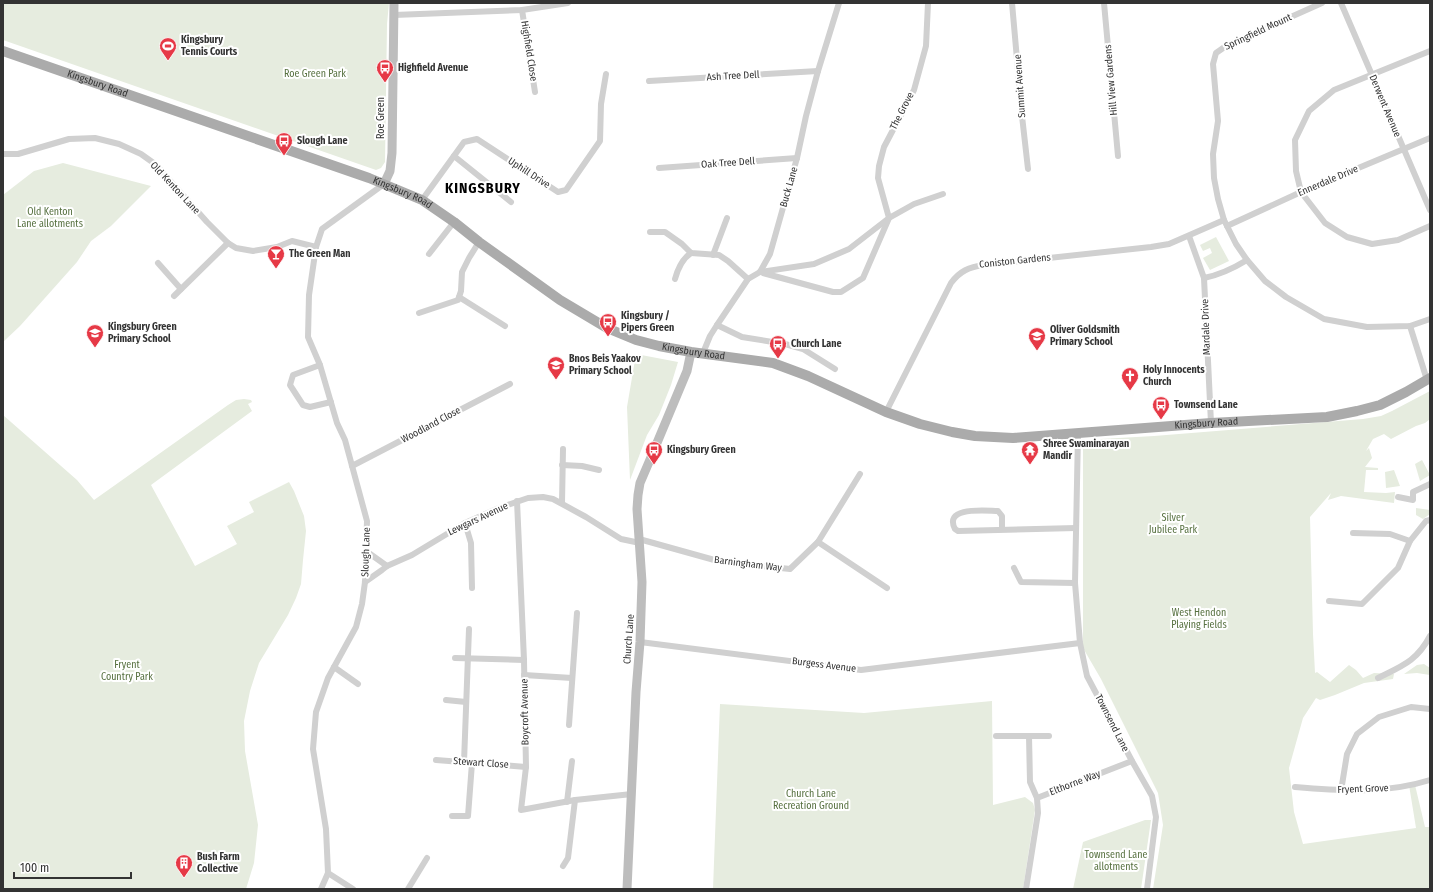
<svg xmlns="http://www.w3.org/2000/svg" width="1433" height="892" font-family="'Fira Sans Condensed',sans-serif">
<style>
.green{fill:#e6ecdf}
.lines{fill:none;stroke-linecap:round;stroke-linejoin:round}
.street{stroke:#d0d0d0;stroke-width:6}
.secondary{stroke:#bdbdbd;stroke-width:9}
.primary{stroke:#ababab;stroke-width:10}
.labels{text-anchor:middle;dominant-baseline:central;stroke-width:4;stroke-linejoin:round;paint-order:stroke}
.street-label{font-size:10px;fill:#333;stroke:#fff}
.poi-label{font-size:10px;font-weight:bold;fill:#333;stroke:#fff;text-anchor:start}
.park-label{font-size:10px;fill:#56703f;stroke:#fff}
.district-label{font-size:14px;font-weight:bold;letter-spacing:1px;fill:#000;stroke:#fff}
</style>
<rect width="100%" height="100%" fill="#fff"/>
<!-- green -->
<g class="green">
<path d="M 3,3 L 389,3 L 387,24 L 385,162 L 381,168 L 376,170 L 3,40 Z"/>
<path d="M 63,163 L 151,186 L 111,226 L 91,241 L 77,262 L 20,326 L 3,342 L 3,195 L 34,171 Z"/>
<path d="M 1216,237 L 1229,261 L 1210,270 L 1203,258 L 1212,253 L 1210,248 L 1203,251 L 1200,245 Z"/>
<path d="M 636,354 L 678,362 L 671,385 L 659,415 L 647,435 L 630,480 L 627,407 Z"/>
<path d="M 1430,391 L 1430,419 L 1425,423 L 1416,426 L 1391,439 L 1384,434 L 1373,439 L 1366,451 L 1369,448 L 1372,458 L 1365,467 L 1378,468 L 1378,470 L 1366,470 L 1364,492 L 1386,493 L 1395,492 L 1394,503 L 1341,496 L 1328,500 L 1331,493 L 1310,517 L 1313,634 L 1315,673 L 1317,672 L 1330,682 L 1349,665 L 1356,670 L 1363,678 L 1374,673 L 1394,674 L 1393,679 L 1364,683 L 1335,695 L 1320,700 L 1316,698 L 1303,718 L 1289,768 L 1294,812 L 1303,844 L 1416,828 L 1409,785 L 1415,785 L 1425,827 L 1430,827 L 1430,889 L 1153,889 L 1163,825 L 1158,793 L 1101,679 L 1083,648 L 1083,440 L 1154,436 L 1363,419 L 1381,416 L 1392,411 Z"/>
<path d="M 244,399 L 251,400 L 252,402 L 248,404 L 252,411 L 151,485 L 195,566 L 237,544 L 227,526 L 254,512 L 249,502 L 289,482 L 294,491 L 304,516 L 306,531 L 303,560 L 301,584 L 296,598 L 288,615 L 259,663 L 250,691 L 244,721 L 245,751 L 258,825 L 254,863 L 246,889 L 3,889 L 3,415 L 77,480 L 94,500 L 228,405 L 236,400 Z"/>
<path d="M 1422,460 L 1430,475 L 1420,481 L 1415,464 Z"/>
<path d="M 1394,470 L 1400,486 L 1386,488 L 1385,472 Z"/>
<path d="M 1416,508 L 1430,510 L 1430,514 L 1423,519 L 1416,515 Z"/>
<path d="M 1424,664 L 1430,668 L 1430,675 L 1417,673 L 1404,674 L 1417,665 Z"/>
<path d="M 992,701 L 993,805 L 1025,797 L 1033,803 L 1035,810 L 1023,889 L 713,889 L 720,704 L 864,713 Z"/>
<path d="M 1145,820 L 1151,820 L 1141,889 L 1073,889 L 1083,842 Z"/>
</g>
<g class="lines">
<!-- street -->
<g class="street">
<path d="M 1012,3 L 1022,116 L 1028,169"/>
<path d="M 1104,3 L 1118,156"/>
<path d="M 1322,3 L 1226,46 L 1216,53 L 1213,64 L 1218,121 L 1213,154 L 1214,178 L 1218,199 L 1224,220 L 1236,244 L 1247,260 L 1265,281 L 1286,297 L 1324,319 L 1367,327 L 1410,326 L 1430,319"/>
<path d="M 1341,3 L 1430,210"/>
<path d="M 522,10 L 535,92"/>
<path d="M 394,15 L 522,10 L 568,3"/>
<path d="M 1430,51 L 1334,90 L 1309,111 L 1295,140 L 1296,171 L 1301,192 L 1325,223 L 1347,237 L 1372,244 L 1398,240 L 1430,226"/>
<path d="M 649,81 L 818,71"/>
<path d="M 3,154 L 18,154 L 69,139 L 95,138 L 119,144 L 141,154 L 155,164 L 207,222 L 228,243 L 236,248 L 253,251 L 277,247 L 292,241 L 316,247"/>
<path d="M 454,156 L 511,202"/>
<path d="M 659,168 L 797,158"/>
<path d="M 422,200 L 464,142 L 477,139 L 558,192 L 566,190 L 600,141 L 601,104 L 606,74"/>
<path d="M 1227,226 L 1301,192 L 1430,138"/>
<path d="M 650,232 L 665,232 L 682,244 L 691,253 L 719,255 L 728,261 L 748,279"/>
<path d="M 1189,236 L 1204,278 L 1211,423"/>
<path d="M 429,254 L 454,222"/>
<path d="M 713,255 L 727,218"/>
<path d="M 158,263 L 181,289"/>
<path d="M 760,272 L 814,264 L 849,249 L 889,218 L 878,178 L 879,166 L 884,147 L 914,90 L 926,46 L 928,3"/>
<path d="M 763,273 L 833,292 L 841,292 L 863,278 L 889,218 L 914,204 L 943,194"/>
<path d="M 1204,278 C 1219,275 1234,268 1247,260"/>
<path d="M 675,279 C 678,268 682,259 691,253"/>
<path d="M 174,296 L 228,243"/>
<path d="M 459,297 L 505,326"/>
<path d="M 419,313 L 458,300 L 461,291 L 462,272 L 469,258 L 479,242"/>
<path d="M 717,325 L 742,337 L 785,344 L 803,349 L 835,369"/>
<path d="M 1410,326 L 1427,380"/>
<path d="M 703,353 L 710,336 L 717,325 L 748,279 L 760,272 L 770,254 L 797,158 L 806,116 L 818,71 L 839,3"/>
<path d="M 320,365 L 293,375 L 290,385 L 303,405 L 310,407 L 331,402"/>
<path d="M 886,412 L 951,283 C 960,271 969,267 984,265 L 1151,247 L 1169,244 L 1224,220"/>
<path d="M 1078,433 L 1075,583 L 1080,643 L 1087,676 L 1132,761 L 1152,796 L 1156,817 L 1147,889"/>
<path d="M 562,465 L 582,466 L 599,470"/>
<path d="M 352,466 L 510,384"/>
<path d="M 1398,497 L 1413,500 L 1413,492 L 1430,484"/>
<path d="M 517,501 L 524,660 L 526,767 L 521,810 L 575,800 L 632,794"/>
<path d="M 562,503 L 563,449"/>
<path d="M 465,523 L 471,543 L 472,588"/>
<path d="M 1002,530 L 1002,516 L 998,511 C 986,511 943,506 955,529 L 958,531 L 1076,528"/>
<path d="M 1353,533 L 1390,534 L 1410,541"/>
<path d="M 639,539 L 718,561 L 790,569 L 818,542 L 860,474"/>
<path d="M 818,542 L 887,588"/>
<path d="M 366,551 L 387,566"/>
<path d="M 1014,568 L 1021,582 L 1075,583"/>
<path d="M 365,582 L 382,570 L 387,566 L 412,555 L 465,523 L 499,508 L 528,498 L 543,497 L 553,499 L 586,517 L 621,539 L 640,543"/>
<path d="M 1329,601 L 1362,604 L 1398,568 L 1410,541 L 1426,521 L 1430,520"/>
<path d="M 640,642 L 861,670 L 1080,643"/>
<path d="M 455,658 L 524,660"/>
<path d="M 334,667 L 358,684"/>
<path d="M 524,675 L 572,678"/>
<path d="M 1378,678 C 1402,666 1417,661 1430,636"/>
<path d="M 446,700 L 466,702"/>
<path d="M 569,725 L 577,613"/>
<path d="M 996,736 L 1049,736"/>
<path d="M 1029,736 L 1030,782 L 1037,798"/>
<path d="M 436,760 L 526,767"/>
<path d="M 464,762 L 469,629"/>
<path d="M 1295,787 C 1341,791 1386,794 1430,780"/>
<path d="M 1341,791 L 1347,754 L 1357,734 L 1379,717 L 1411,707 L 1430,709"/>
<path d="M 567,802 L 572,761"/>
<path d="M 452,816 L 468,816 L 472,763"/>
<path d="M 563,866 L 568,858 L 575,800"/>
<path d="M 328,873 L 353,889"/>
<path d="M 321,889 L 328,873 L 326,829 L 313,749 L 316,712 L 328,678 L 356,627 L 362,604 L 365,582 L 367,521 L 345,440 L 337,423 L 320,365 L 308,337 L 309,295 L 316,247 L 322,229 L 384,184"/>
<path d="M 408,889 L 427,858"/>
<path d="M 1026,889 L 1038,813 L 1037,798 L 1132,761"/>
</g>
<!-- secondary -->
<g class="secondary">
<path d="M 384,184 L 390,171 L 392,153 L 394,3"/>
<path d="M 627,889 L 636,692 L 640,642 L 642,582 L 637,509 L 638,495 L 640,483 L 649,462 L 687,371 L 691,352"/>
</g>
<!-- primary -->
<path class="primary" id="s1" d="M 3,51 L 369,178 L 422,200 L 454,222 L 479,242 L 560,300 L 607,328 L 636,340 L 659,346 L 691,352 L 773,363 L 808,376 L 886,412 L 920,424 L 952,432 L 975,436 L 1013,438 L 1211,423 L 1327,417 L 1357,411 L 1380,405 L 1406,392 L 1430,378"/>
</g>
<!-- icons -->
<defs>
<g id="stadium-pin" transform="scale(0.9)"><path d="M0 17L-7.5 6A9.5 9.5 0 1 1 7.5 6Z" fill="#e63946" stroke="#fff"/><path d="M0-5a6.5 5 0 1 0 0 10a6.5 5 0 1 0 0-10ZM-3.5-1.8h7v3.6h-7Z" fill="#fff"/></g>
<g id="bus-pin" transform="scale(0.9)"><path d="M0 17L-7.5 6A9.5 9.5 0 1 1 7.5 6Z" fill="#e63946" stroke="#fff"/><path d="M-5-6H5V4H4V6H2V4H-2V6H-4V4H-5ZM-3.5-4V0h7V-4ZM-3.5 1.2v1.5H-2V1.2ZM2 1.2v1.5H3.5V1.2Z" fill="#fff"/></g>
<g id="bar-pin" transform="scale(0.9)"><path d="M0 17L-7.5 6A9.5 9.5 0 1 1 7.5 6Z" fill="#e63946" stroke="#fff"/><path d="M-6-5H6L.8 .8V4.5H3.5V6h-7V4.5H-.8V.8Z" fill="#fff"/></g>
<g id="school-pin" transform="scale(0.9)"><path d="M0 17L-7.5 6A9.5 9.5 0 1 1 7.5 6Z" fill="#e63946" stroke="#fff"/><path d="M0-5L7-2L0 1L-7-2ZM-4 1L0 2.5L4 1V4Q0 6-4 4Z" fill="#fff"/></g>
<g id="church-pin" transform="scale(0.9)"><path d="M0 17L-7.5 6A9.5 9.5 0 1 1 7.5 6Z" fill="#e63946" stroke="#fff"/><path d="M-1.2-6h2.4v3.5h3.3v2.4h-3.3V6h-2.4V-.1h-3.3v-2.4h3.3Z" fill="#fff"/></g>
<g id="temple-pin" transform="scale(0.9)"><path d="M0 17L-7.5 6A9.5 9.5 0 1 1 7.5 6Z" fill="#e63946" stroke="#fff"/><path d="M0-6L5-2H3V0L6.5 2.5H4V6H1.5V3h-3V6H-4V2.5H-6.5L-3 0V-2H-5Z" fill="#fff"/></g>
<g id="building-pin" transform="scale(0.9)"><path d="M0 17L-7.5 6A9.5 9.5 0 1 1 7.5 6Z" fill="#e63946" stroke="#fff"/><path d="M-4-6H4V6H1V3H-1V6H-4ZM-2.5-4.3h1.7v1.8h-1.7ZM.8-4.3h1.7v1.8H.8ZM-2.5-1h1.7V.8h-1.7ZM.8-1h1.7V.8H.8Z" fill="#fff"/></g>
</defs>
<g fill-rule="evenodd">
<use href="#stadium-pin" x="168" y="46"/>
<use href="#bus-pin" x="385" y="68"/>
<use href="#bus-pin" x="284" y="141"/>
<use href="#bar-pin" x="276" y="254"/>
<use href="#bus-pin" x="608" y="322"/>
<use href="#school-pin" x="95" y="333"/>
<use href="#school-pin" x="1037" y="336"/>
<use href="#bus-pin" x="778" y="344"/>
<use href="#school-pin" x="556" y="365"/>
<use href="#church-pin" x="1130" y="376"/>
<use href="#bus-pin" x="1161" y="405"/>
<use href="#bus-pin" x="654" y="450"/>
<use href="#temple-pin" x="1030" y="450"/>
<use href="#building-pin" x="184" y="863"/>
</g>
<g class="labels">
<!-- street labels -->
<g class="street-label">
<text transform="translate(1258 32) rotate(-25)">Springfield Mount</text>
<text transform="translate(529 51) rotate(81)">Highfield Close</text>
<text transform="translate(733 76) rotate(-3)">Ash Tree Dell</text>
<text transform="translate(1111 80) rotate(-95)">Hill View Gardens</text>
<text stroke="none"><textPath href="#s1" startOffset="100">Kingsbury Road</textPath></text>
<text transform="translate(1020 86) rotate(-94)">Summit Avenue</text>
<text transform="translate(1385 106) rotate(67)">Derwent Avenue</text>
<text transform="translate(902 111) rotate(-63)">The Grove</text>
<text transform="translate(381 118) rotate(-90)">Roe Green</text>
<text transform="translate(728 163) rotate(-4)">Oak Tree Dell</text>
<text transform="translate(529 173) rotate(33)">Uphill Drive</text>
<text transform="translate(1328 181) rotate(-23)">Ennerdale Drive</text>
<text transform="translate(789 187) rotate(-74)">Buck Lane</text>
<text transform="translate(175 188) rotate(47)">Old Kenton Lane</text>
<text stroke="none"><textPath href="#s1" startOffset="424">Kingsbury Road</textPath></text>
<text transform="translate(1015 261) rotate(-6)">Coniston Gardens</text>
<text transform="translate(1206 327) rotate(-92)">Mardale Drive</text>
<text stroke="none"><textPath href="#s1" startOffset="760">Kingsbury Road</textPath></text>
<text stroke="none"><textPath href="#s1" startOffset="1288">Kingsbury Road</textPath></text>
<text transform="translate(431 425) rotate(-28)">Woodland Close</text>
<text transform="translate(478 519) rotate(-25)">Lewgars Avenue</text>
<text transform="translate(366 552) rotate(-88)">Slough Lane</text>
<text transform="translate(748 564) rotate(7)">Barningham Way</text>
<text transform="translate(629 639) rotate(-86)">Church Lane</text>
<text transform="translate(824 665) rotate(7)">Burgess Avenue</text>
<text transform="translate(525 712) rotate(-91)">Boycroft Avenue</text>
<text transform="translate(1112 723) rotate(63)">Townsend Lane</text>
<text transform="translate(481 763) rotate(4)">Stewart Close</text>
<text transform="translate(1075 783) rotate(-21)">Elthorne Way</text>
<text transform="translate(1363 789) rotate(-2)">Fryent Grove</text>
</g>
<!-- poi labels -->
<g class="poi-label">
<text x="181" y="40">Kingsbury<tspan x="181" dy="12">Tennis Courts</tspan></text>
<text x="398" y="68">Highfield Avenue</text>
<text x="297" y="141">Slough Lane</text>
<text x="289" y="254">The Green Man</text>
<text x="621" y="316">Kingsbury /<tspan x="621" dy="12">Pipers Green</tspan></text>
<text x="108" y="327">Kingsbury Green<tspan x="108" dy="12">Primary School</tspan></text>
<text x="1050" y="330">Oliver Goldsmith<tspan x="1050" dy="12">Primary School</tspan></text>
<text x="791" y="344">Church Lane</text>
<text x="569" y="359">Bnos Beis Yaakov<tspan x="569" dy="12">Primary School</tspan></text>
<text x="1143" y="370">Holy Innocents<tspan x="1143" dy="12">Church</tspan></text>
<text x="1174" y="405">Townsend Lane</text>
<text x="1043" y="444">Shree Swaminarayan<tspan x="1043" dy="12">Mandir</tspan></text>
<text x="667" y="450">Kingsbury Green</text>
<text x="197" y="857">Bush Farm<tspan x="197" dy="12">Collective</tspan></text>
</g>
<!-- park labels -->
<g class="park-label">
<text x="315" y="74">Roe Green Park</text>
<text x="50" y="212">Old Kenton<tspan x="50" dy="12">Lane allotments</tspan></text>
<text x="1173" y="518">Silver<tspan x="1173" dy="12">Jubilee Park</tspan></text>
<text x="1199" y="613">West Hendon<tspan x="1199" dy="12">Playing Fields</tspan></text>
<text x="127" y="665">Fryent<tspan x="127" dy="12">Country Park</tspan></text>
<text x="811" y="794">Church Lane<tspan x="811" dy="12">Recreation Ground</tspan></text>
<text x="1116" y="855">Townsend Lane<tspan x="1116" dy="12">allotments</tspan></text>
</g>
<!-- district labels -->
<g class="district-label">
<text x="483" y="188">KINGSBURY</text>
</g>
</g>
<!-- border -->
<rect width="1433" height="892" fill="none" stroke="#333333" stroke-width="8"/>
<!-- scale -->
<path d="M14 872v6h117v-6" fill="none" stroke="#333333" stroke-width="2"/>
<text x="20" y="872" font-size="12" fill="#333333" stroke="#ffffff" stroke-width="3" paint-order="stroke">100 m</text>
</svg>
